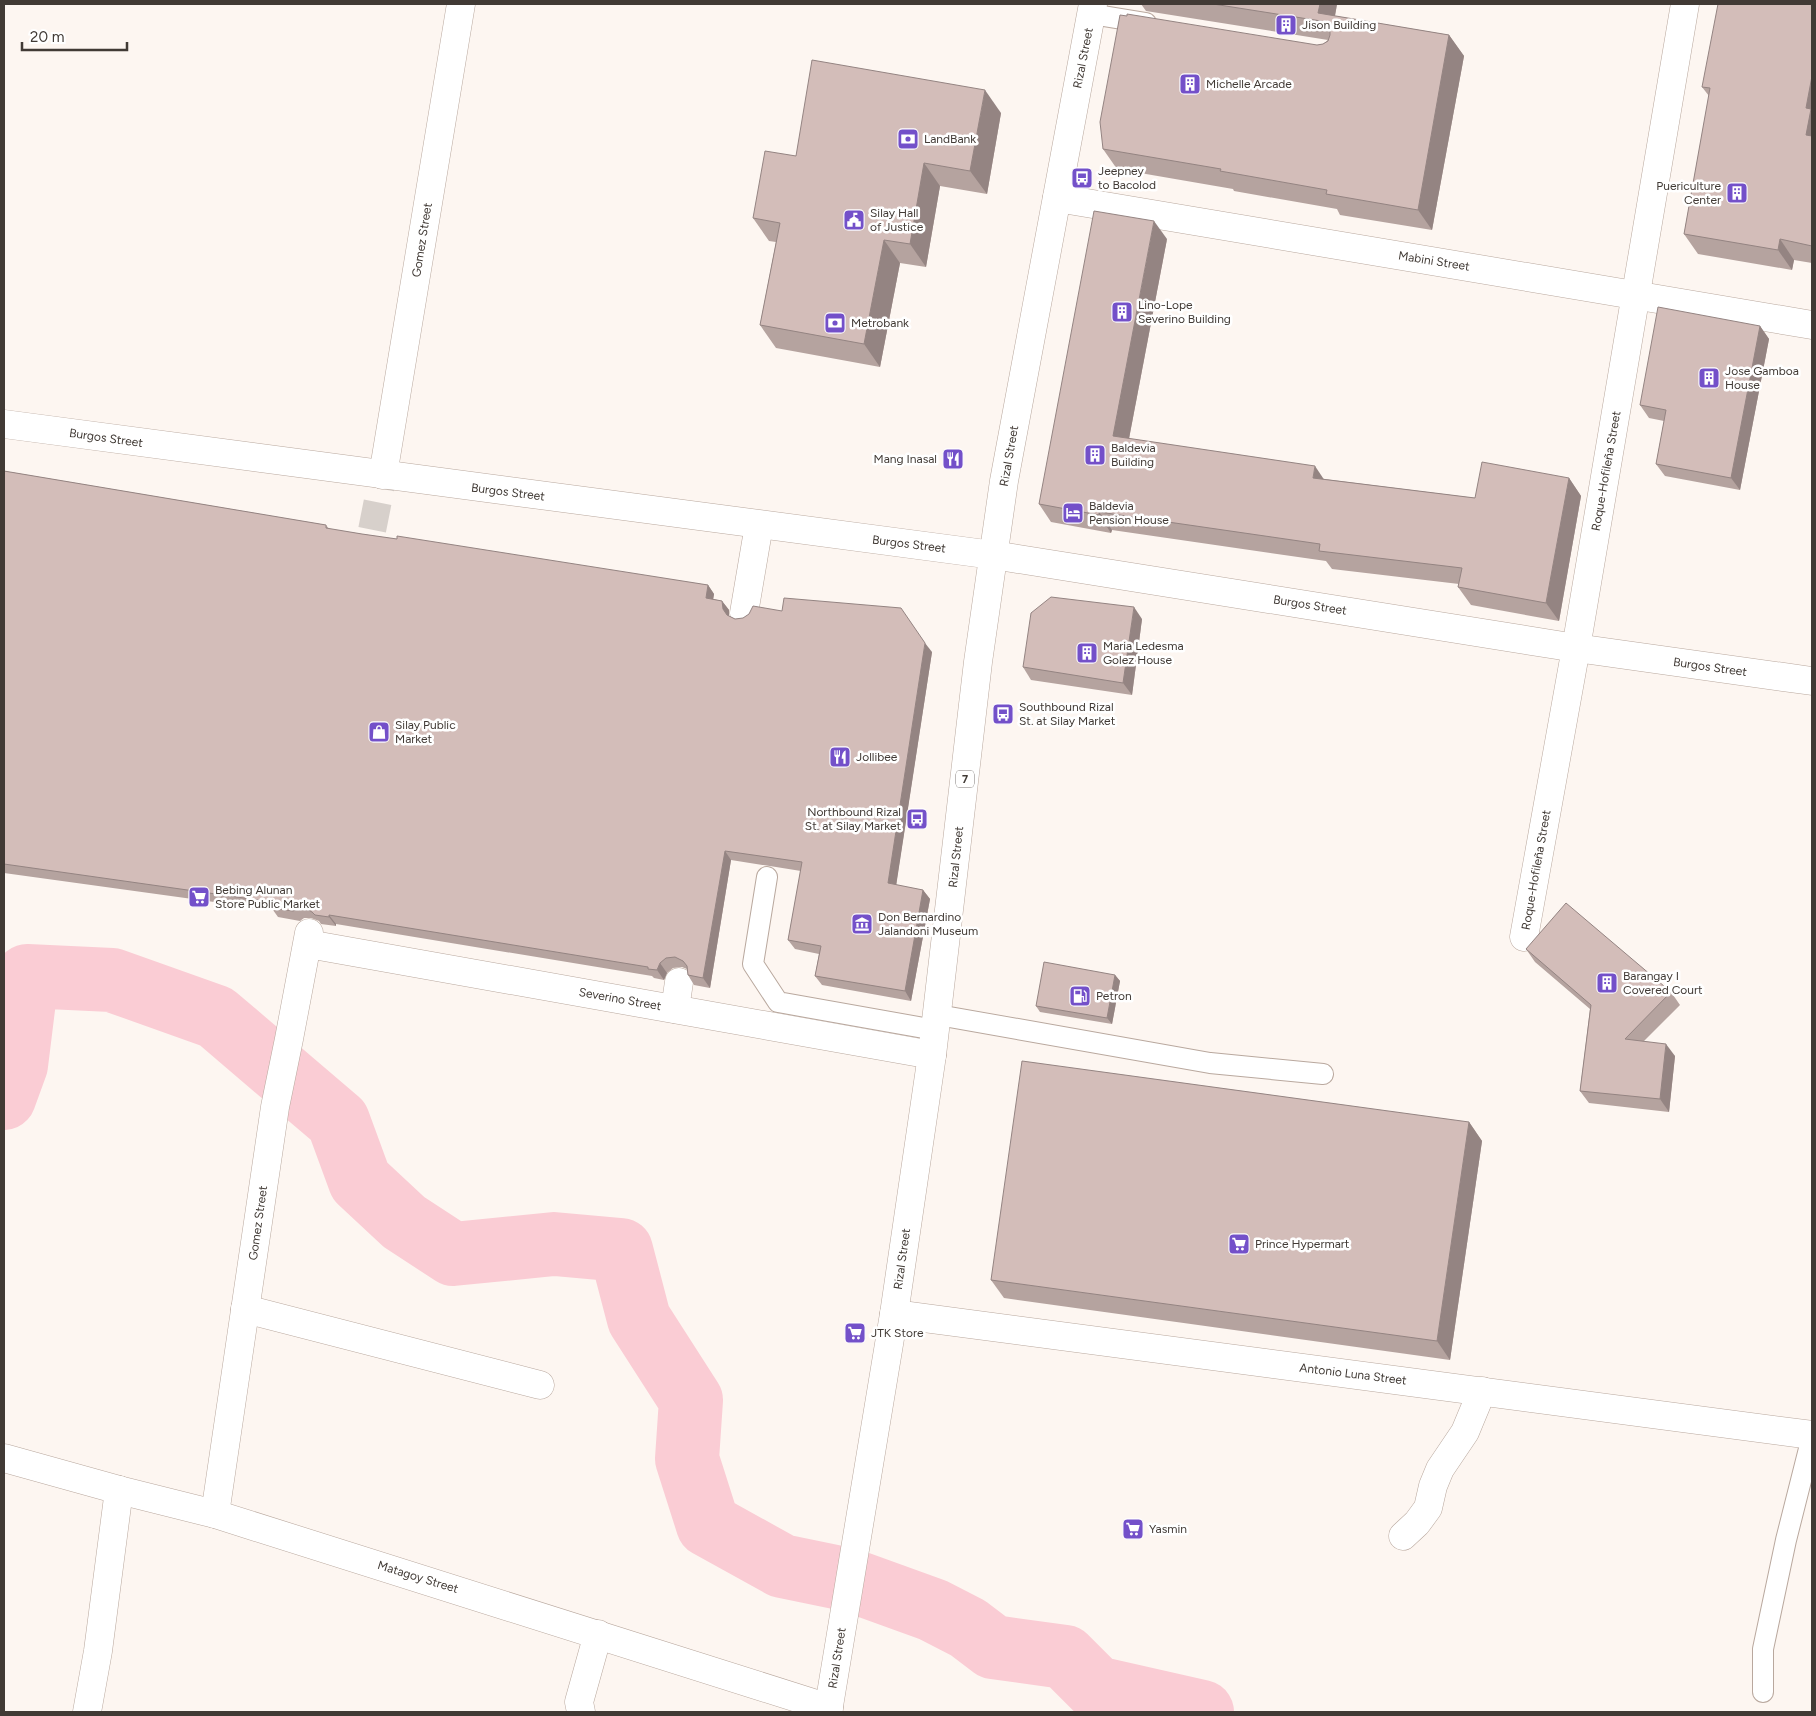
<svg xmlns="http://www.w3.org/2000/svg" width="1816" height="1716" font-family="Figtree,sans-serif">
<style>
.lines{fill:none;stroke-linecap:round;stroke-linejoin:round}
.river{stroke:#faccd4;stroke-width:64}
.minor-tunnel{stroke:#d7d0cb;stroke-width:28;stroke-dasharray:28 14;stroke-linecap:butt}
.service-casing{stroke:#b9a89e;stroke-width:22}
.minor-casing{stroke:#b9a89e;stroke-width:29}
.tertiary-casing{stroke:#b9a89e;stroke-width:29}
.primary-casing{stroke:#b9a89e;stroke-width:29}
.service{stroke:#fff;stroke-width:20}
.minor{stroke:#fff;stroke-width:28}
.tertiary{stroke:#fff;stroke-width:28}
.primary{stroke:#fff;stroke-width:28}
.wall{fill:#b5a39f}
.shaded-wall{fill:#948482}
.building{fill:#d3bdb9;stroke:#948482}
.labels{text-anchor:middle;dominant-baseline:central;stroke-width:5;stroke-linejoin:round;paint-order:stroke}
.shield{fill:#fff;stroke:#7a7572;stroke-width:1}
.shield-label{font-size:11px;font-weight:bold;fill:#413a35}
.poi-label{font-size:12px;fill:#413a35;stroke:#fff;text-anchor:start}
.street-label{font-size:12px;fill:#413a35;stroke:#fff}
</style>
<rect width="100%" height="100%" fill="#fdf6f1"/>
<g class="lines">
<!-- river -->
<path class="river" d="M 4,1098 L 16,1065 L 27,976 L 112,980 L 216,1017 L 338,1121 L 360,1181 L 404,1222 L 453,1254 L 554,1244 L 621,1250 L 639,1319 L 691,1400 L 687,1459 L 708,1525 L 782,1566 L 850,1580 L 933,1610 L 968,1628 L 993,1647 L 1065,1657 L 1096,1688 L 1202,1712"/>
<!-- minor-tunnel -->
<path class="minor-tunnel" d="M 364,571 L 383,475"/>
<!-- service casing -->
<g class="service-casing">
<g id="service">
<path d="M 1091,14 L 1146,23"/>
<path d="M 767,877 L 753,964 L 778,1002 L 935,1030"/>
<path d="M 938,1015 L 1210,1063 L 1323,1074"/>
<path d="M 1763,1692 L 1763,1649 L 1786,1540 L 1812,1437"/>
</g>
</g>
<!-- minor casing -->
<g class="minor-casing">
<g id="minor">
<path d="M 1057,198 L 1812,325"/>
<path d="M 383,475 L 461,4"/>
<path d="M 993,555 L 1576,648 L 1812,681"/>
<path d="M 744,613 L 759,525"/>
<path d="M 1524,937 L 1576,648 L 1685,4"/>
<path d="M 308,944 L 932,1055"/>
<path d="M 675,1009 L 679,982"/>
<path d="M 245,1309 L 540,1385"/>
<path d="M 4,1458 L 119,1490 L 215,1514 L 829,1708"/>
<path d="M 215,1514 L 275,1107 L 289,1039 L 309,933"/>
<path d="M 1403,1536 L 1417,1523 L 1428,1508 L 1433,1486 L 1440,1469 L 1465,1432 L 1482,1391"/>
<path d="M 87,1712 L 98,1651 L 119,1490"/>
<path d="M 581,1712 L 579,1702 L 598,1634"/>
</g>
</g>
<!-- tertiary casing -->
<g class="tertiary-casing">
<g id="tertiary">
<path d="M 4,424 L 993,555"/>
<path d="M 894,1314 L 1812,1435"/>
</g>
</g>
<!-- primary casing -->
<g class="primary-casing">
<path id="primary" d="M 828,1712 L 894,1314 L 932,1055 L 978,662 L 1004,481 L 1093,4"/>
</g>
<!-- service -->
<use href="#service" class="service"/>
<!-- minor -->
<use href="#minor" class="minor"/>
<!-- tertiary -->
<use href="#tertiary" class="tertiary"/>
<!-- primary -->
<use href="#primary" class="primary"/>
</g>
<!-- wall -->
<g class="wall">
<path d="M 1141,4 L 1337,4 L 1335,16 L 1449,35 L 1464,56 L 1432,230 L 1340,215 L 1337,209 L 1234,191 L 1233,189 L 1117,169 L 1103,149 L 1317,45 L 1323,44 L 1328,40 L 1146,11 Z"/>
<path d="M 1812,4 L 1812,263 L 1794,260 L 1792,270 L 1698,254 L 1684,234 L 1709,96 L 1702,87 Z"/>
<path d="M 1001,113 L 987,194 L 940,186 L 926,267 L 900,263 L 880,367 L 776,348 L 760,325 L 776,242 L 769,241 L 753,218 L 796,156 Z"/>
<path d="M 1167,239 L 1129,439 L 1324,479 L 1475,498 L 1569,478 L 1581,496 L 1559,621 L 1471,605 L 1458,587 L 1459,584 L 1332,569 L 1326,561 L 1112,530 L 1111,533 L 1051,522 L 1039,504 Z"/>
<path d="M 1760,326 L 1769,339 L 1740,490 L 1665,476 L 1656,464 L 1664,421 L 1649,418 L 1640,405 Z"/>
<path d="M 4,471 L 326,525 L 329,529 L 362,534 L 708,585 L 714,594 L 713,599 L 722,601 L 729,610 L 729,616 L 735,619 L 932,652 L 896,885 L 923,890 L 930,899 L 911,1001 L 822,985 L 815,976 L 819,954 L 795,949 L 788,940 L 801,871 L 731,860 L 710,988 L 694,985 L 688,975 L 687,969 L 682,967 L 673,968 L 667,973 L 664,980 L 654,978 L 652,976 L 336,924 L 336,926 L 321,924 L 319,921 L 311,918 L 304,918 L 300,921 L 278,917 L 273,910 L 4,873 Z"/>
<path d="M 1142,619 L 1132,695 L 1031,680 L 1023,667 Z"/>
<path d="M 1526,949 L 1671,992 L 1680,1005 L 1644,1041 L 1675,1056 L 1669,1112 L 1589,1103 L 1580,1091 L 1590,1009 L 1535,962 Z"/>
<path d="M 1115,975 L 1120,981 L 1112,1024 L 1040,1012 L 1036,1006 Z"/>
<path d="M 1469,1122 L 1482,1141 L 1450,1360 L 1004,1298 L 991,1280 Z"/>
</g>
<!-- shaded-wall -->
<g class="shaded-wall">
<path d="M 1320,4 L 1337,4 L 1332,32 L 1318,13 Z"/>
<path d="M 1449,35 L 1464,56 L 1432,230 L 1418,210 Z"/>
<path d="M 1812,76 L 1812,143 L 1806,135 L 1806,108 Z"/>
<path d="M 985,90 L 1001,113 L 987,194 L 970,171 Z"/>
<path d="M 924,163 L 940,186 L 926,267 L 910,244 Z"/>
<path d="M 1154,221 L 1167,239 L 1126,454 L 1113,436 Z"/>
<path d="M 1780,239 L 1794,260 L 1792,270 L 1778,250 Z"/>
<path d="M 884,240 L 900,263 L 880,367 L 864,344 Z"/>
<path d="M 1760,326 L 1769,339 L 1740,490 L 1731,478 Z"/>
<path d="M 1315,466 L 1327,484 L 1313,478 Z"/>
<path d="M 1569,478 L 1581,496 L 1559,621 L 1546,603 Z"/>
<path d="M 1099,512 L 1112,530 L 1111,533 L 1099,515 Z"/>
<path d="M 708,585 L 714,594 L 712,607 L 706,598 Z"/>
<path d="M 722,601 L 729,610 L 729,618 L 723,609 Z"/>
<path d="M 1134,607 L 1142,619 L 1132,695 L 1123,683 Z"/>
<path d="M 925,643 L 932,652 L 895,893 L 888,883 Z"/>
<path d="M 725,851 L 731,860 L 710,988 L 703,978 Z"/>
<path d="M 923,890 L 930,899 L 911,1001 L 905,991 Z"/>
<path d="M 329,915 L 336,924 L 336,926 L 329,917 Z"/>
<path d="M 660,963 L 667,973 L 664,980 L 657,970 Z"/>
<path d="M 1115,975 L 1120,981 L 1112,1024 L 1107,1018 Z"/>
<path d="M 1666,1044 L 1675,1056 L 1669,1112 L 1660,1099 Z"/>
<path d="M 1469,1122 L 1482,1141 L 1450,1360 L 1437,1341 Z"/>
</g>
<!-- building -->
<g class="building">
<path d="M 1213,4 L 1320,4 L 1318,13 L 1449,35 L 1418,210 L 1326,194 L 1327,190 L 1220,171 L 1221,169 L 1103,149 L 1100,122 L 1120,15 L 1127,16 L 1127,14 L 1317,45 L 1323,44 L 1328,41 L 1330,35 L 1330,29 L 1327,24 L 1321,21 Z"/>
<path d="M 1718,4 L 1812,4 L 1812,76 L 1806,108 L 1811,109 L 1806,135 L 1812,136 L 1812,246 L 1780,239 L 1778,250 L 1684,234 L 1710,88 L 1702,87 Z"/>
<path d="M 812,60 L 985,90 L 970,171 L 924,163 L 910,244 L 884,240 L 864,344 L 760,325 L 780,223 L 753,218 L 765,151 L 796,156 Z"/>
<path d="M 1094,211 L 1154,221 L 1113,436 L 1315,466 L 1313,478 L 1475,498 L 1482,462 L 1569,478 L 1546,603 L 1458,587 L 1462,568 L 1319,551 L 1320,544 L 1099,512 L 1099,515 L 1039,504 Z"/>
<path d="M 1658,307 L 1760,326 L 1731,478 L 1656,464 L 1666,410 L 1640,405 Z"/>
<path d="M 4,471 L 326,525 L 326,528 L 362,534 L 397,539 L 397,536 L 708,585 L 706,598 L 722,601 L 723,609 L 727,615 L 735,619 L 743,618 L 749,614 L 753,606 L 782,611 L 784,598 L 901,608 L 925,643 L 888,883 L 923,890 L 905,991 L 815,976 L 821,946 L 788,940 L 802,862 L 725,851 L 703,978 L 688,975 L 687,966 L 683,961 L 675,957 L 666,958 L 660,963 L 657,970 L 648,969 L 648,967 L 329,915 L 329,917 L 315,915 L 312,912 L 305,908 L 298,909 L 293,911 L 271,908 L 272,902 L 4,864 Z"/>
<path d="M 1051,597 L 1134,607 L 1123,683 L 1023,667 L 1031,613 Z"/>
<path d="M 1566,903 L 1671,992 L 1625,1039 L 1666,1044 L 1660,1099 L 1580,1091 L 1591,1005 L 1526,949 Z"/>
<path d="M 1044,962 L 1115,975 L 1107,1018 L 1036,1006 Z"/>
<path d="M 1022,1061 L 1469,1122 L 1437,1341 L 991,1280 Z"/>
</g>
<!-- icons -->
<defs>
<g id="building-square" transform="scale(1.125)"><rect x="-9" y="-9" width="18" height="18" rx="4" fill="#7350c9" stroke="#fff"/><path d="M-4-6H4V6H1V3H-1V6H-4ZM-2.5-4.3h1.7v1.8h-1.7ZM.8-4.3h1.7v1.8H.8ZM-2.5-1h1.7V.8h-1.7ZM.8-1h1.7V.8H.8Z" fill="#fff"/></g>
<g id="bank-square" transform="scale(1.125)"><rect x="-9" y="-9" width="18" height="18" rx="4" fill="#7350c9" stroke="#fff"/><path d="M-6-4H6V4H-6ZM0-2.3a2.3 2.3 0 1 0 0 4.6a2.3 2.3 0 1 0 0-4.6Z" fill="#fff"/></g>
<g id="bus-square" transform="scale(1.125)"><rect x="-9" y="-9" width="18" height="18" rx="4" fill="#7350c9" stroke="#fff"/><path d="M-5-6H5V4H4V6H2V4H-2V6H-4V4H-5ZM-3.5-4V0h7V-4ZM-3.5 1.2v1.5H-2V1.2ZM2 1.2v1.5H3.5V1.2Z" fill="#fff"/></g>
<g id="civic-square" transform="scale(1.125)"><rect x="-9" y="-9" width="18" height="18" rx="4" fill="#7350c9" stroke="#fff"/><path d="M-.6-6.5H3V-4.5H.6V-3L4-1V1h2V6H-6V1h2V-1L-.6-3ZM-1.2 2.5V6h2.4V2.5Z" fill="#fff"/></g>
<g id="restaurant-square" transform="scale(1.125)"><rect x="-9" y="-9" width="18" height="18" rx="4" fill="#7350c9" stroke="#fff"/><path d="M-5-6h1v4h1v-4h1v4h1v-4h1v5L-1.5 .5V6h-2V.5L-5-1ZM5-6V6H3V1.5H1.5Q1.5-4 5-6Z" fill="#fff"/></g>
<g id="hotel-square" transform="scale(1.125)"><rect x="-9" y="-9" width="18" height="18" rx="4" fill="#7350c9" stroke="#fff"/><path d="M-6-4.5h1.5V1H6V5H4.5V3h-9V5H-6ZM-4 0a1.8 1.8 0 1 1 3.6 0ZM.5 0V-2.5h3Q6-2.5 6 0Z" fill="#fff"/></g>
<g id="shop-square" transform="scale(1.125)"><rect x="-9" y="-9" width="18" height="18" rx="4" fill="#7350c9" stroke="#fff"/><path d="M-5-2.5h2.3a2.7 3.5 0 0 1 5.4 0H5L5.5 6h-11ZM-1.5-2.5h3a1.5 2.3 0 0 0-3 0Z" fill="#fff"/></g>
<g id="supermarket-square" transform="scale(1.125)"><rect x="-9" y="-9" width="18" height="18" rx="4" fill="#7350c9" stroke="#fff"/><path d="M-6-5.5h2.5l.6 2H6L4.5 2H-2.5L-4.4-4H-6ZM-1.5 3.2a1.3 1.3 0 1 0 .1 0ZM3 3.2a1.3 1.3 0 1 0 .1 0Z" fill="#fff"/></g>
<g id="museum-square" transform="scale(1.125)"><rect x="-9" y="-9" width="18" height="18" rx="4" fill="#7350c9" stroke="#fff"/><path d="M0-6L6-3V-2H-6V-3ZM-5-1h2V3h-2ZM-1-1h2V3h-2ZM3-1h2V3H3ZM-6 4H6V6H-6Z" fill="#fff"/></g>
<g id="fuel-square" transform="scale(1.125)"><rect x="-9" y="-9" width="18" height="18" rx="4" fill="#7350c9" stroke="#fff"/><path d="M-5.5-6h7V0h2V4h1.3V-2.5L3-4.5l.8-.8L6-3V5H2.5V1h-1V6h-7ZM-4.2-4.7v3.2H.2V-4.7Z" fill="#fff"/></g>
</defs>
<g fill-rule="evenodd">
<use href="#building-square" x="1286" y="25"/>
<use href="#building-square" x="1190" y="84"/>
<use href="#bank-square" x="908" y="139"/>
<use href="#bus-square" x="1082" y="178"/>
<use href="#building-square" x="1737" y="193"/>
<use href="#civic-square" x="854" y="220"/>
<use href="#building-square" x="1122" y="312"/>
<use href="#bank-square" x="835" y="323"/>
<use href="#building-square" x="1709" y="378"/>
<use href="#building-square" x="1095" y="455"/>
<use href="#restaurant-square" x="953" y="459"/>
<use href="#hotel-square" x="1073" y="513"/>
<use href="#building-square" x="1087" y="653"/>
<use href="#bus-square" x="1003" y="714"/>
<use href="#shop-square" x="379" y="732"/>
<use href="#restaurant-square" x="840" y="757"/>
<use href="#bus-square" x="917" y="819"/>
<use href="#supermarket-square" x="199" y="897"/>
<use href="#museum-square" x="862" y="924"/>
<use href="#building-square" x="1607" y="983"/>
<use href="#fuel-square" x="1080" y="996"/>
<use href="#supermarket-square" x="1239" y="1244"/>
<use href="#supermarket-square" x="855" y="1333"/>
<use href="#supermarket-square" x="1133" y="1529"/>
</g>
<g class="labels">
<!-- shield labels -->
<rect class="shield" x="956" y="770.5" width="18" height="17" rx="4"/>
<g class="shield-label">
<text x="965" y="779">7</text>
</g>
<!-- poi labels -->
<g class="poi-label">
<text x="1302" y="25">Jison Building</text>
<text x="1206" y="84">Michelle Arcade</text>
<text x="924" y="139">LandBank</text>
<text x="1098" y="171">Jeepney<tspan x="1098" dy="14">to Bacolod</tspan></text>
<text x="1721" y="186" text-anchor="end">Puericulture<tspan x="1721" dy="14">Center</tspan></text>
<text x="870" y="213">Silay Hall<tspan x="870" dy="14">of Justice</tspan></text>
<text x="1138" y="305">Lino-Lope<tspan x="1138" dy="14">Severino Building</tspan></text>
<text x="851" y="323">Metrobank</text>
<text x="1725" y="371">Jose Gamboa<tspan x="1725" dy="14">House</tspan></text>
<text x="1111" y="448">Baldevia<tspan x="1111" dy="14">Building</tspan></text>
<text x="937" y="459" text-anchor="end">Mang Inasal</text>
<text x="1089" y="506">Baldevia<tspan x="1089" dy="14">Pension House</tspan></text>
<text x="1103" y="646">Maria Ledesma<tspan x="1103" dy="14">Golez House</tspan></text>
<text x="1019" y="707">Southbound Rizal<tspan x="1019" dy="14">St. at Silay Market</tspan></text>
<text x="395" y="725">Silay Public<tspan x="395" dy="14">Market</tspan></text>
<text x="856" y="757">Jollibee</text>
<text x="901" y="812" text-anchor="end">Northbound Rizal<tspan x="901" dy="14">St. at Silay Market</tspan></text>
<text x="215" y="890">Bebing Alunan<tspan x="215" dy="14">Store Public Market</tspan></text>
<text x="878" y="917">Don Bernardino<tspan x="878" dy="14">Jalandoni Museum</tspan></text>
<text x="1623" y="976">Barangay I<tspan x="1623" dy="14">Covered Court</tspan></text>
<text x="1096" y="996">Petron</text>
<text x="1255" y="1244">Prince Hypermart</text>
<text x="871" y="1333">JTK Store</text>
<text x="1149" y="1529">Yasmin</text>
</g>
<!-- street labels -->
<g class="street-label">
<text transform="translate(1083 58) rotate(-79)">Rizal Street</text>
<text transform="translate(422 240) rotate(-81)">Gomez Street</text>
<text transform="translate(1434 261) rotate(9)">Mabini Street</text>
<text transform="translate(106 438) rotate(8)">Burgos Street</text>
<text transform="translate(1009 456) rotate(-80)">Rizal Street</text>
<text transform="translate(1606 471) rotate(-80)">Roque-Hofileña Street</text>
<text transform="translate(508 492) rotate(7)">Burgos Street</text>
<text transform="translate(909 544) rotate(7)">Burgos Street</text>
<text transform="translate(1310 605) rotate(9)">Burgos Street</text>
<text transform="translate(1710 667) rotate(8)">Burgos Street</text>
<text transform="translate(956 857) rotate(-84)">Rizal Street</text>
<text transform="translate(1536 870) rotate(-80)">Roque-Hofileña Street</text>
<text transform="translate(620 999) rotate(10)">Severino Street</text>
<text transform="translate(258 1223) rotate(-82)">Gomez Street</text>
<text transform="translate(902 1259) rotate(-82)">Rizal Street</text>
<text transform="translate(1353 1374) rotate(7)">Antonio Luna Street</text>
<text transform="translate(418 1577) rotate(17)">Matagoy Street</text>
<text transform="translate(837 1658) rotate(-81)">Rizal Street</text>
</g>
</g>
<!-- border -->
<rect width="1816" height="1716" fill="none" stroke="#413a35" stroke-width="10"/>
<!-- scale -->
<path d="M22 42v8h105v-8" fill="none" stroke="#413a35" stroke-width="2.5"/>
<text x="30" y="42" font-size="15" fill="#413a35" stroke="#ffffff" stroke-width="4" paint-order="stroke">20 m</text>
</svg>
